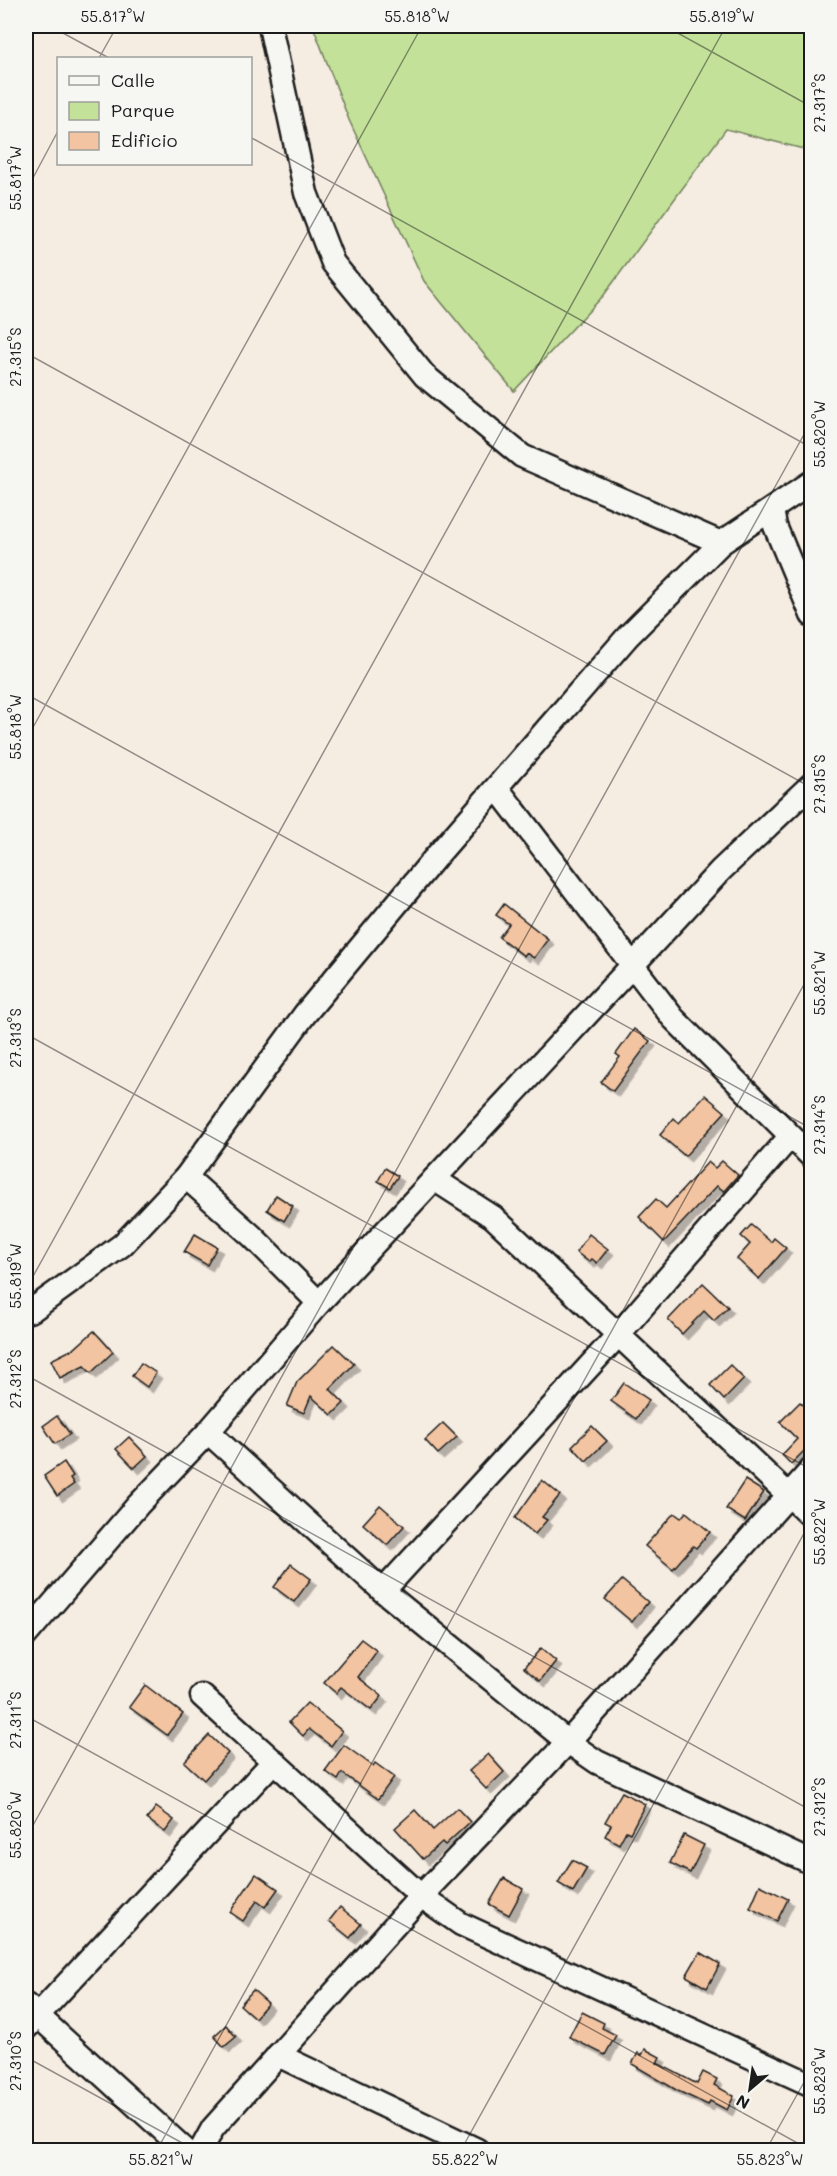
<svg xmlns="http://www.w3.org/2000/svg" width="837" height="2176" font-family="Mali,sans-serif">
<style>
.green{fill:#c3e199;stroke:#707e5a;stroke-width:1.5}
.building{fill:#f2c4a1;stroke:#1c1c1c;stroke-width:1.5;filter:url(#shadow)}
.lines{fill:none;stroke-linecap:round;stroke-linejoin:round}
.minor-casing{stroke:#1c1c1c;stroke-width:27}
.minor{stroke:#f6f6f2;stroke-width:22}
.ticks{fill:none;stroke:#1c1c1c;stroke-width:1.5;stroke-opacity:0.45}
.neatline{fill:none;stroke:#1c1c1c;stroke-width:2}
.ticks-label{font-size:15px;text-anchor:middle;fill:#1c1c1c}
</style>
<defs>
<filter id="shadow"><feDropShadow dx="5.5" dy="5.5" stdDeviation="0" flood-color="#0004"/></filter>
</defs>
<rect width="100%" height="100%" fill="#f5ece2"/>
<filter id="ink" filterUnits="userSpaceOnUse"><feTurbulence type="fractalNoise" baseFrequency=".0167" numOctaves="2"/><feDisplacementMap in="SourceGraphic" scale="12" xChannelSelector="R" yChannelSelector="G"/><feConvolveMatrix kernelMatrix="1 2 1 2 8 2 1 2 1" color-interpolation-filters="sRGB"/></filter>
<g filter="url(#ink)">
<!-- green -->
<path class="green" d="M 313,26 L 811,26 L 811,151 L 726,129 L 604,295 L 514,391 L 424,281 L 349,120 Z"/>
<!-- building -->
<g class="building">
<path d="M 504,904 L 548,939 L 534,958 L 526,953 L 524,956 L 499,937 L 509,924 L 496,915 Z"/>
<path d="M 634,1029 L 650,1041 L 613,1091 L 601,1082 L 620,1057 L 616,1054 Z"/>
<path d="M 705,1095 L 725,1112 L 685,1156 L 660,1135 L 674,1118 L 679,1123 Z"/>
<path d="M 722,1161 L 738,1175 L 724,1191 L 717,1186 L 664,1242 L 639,1217 L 656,1199 L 666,1208 L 708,1162 L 715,1168 Z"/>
<path d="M 385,1168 L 398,1176 L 390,1188 L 378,1181 Z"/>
<path d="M 276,1195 L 293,1206 L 284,1221 L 267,1210 Z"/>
<path d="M 751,1225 L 771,1242 L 774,1238 L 786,1248 L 759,1279 L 737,1259 L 750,1244 L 741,1236 Z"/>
<path d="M 195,1234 L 217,1247 L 207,1265 L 184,1252 Z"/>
<path d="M 589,1234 L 608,1249 L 597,1263 L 592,1259 L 589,1262 L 576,1252 Z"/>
<path d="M 703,1283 L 728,1307 L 714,1321 L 704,1311 L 682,1334 L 668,1320 Z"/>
<path d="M 94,1331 L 113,1352 L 91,1373 L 84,1366 L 60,1378 L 51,1360 L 75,1348 Z"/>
<path d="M 334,1345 L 354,1364 L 330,1389 L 344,1403 L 332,1415 L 311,1396 L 304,1413 L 287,1406 L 297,1382 Z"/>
<path d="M 141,1363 L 156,1373 L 147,1387 L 132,1376 Z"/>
<path d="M 730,1365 L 744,1379 L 724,1400 L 710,1385 Z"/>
<path d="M 624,1383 L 649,1400 L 636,1419 L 611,1401 Z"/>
<path d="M 800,1402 L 812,1413 L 812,1453 L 807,1448 L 791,1464 L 782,1455 L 797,1439 L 780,1422 Z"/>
<path d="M 57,1416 L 70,1434 L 55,1444 L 43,1426 Z"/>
<path d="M 443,1423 L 457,1437 L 438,1454 L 425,1440 Z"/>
<path d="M 592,1426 L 607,1441 L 586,1461 L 572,1446 Z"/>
<path d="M 129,1437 L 147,1456 L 134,1468 L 116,1449 Z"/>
<path d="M 64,1462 L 73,1476 L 70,1478 L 74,1484 L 57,1496 L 44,1476 Z"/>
<path d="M 542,1480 L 560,1495 L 542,1517 L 547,1520 L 535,1534 L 515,1518 Z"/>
<path d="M 745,1480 L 764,1492 L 745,1521 L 726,1509 Z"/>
<path d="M 380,1505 L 404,1526 L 387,1545 L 363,1524 Z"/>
<path d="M 686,1512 L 710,1532 L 696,1548 L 693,1546 L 673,1569 L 645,1546 L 674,1513 L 681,1518 Z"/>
<path d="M 291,1564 L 311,1579 L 294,1602 L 274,1587 Z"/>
<path d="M 622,1580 L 648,1602 L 632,1622 L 605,1599 Z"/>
<path d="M 361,1639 L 377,1651 L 358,1677 L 382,1696 L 371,1710 L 341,1687 L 336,1693 L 324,1683 Z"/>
<path d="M 541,1648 L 556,1661 L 540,1681 L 524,1668 Z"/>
<path d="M 145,1685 L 183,1714 L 167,1735 L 129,1707 Z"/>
<path d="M 307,1703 L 342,1731 L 331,1746 L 309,1729 L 303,1736 L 289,1722 Z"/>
<path d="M 209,1735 L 228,1753 L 204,1780 L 184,1762 Z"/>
<path d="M 344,1745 L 373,1766 L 375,1763 L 394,1777 L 378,1799 L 342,1773 L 338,1780 L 325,1771 Z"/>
<path d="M 488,1754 L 504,1772 L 486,1789 L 469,1771 Z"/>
<path d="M 622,1792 L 645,1804 L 630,1833 L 626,1831 L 619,1844 L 605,1836 L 611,1825 L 605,1822 Z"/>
<path d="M 156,1807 L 174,1820 L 165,1832 L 147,1819 Z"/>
<path d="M 457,1808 L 470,1822 L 445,1845 L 442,1842 L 423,1859 L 395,1828 L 415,1810 L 433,1830 Z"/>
<path d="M 684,1835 L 704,1845 L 690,1873 L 670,1863 Z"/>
<path d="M 572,1860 L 587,1868 L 573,1892 L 558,1883 Z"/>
<path d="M 256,1874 L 278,1889 L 265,1907 L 257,1901 L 243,1921 L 230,1912 Z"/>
<path d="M 504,1878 L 523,1889 L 509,1915 L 489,1904 Z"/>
<path d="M 760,1885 L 788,1899 L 777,1921 L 750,1908 Z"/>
<path d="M 340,1907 L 361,1924 L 350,1938 L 329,1921 Z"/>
<path d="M 700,1952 L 720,1964 L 707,1988 L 686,1976 Z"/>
<path d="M 253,1990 L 268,2003 L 255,2018 L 240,2005 Z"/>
<path d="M 582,2012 L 604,2023 L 602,2028 L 616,2035 L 605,2055 L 569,2037 Z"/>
<path d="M 226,2025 L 236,2037 L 224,2047 L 214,2036 Z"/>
<path d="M 645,2049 L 660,2057 L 657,2063 L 697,2084 L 703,2072 L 717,2079 L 714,2085 L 734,2096 L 727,2110 L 710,2101 L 708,2105 L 678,2091 L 632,2064 L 638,2053 L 642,2055 Z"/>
</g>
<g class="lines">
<!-- minor casing -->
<g class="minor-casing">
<g id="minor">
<path d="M 270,26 L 306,193 L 333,263 L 425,376 L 522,456 L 721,543"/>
<path d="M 772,510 L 775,526 L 812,615"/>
<path d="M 497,788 L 673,1018 L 812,1157"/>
<path d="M 186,1177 L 252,1236 L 319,1303"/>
<path d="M 434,1179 L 493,1217 L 812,1517"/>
<path d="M 26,1312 L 32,1310 L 122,1245 L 186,1177 L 305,1014 L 434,859 L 628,636 L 721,543 L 812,482"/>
<path d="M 208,1432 L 383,1591 L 568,1742 L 597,1762 L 812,1863"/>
<path d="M 383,1591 L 618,1335 L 789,1138"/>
<path d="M 26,1635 L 138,1505 L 208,1432 L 319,1303 L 721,870 L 812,784"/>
<path d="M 202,1696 L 421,1896 L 461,1924 L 812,2085"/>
<path d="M 26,2005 L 185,2150"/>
<path d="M 26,2028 L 274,1761"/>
<path d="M 278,2055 L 477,2150"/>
<path d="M 201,2150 L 213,2128 L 421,1896 L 568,1742 L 812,1469"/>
</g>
</g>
<!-- minor -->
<use href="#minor" class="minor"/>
</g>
</g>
<!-- ticks -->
<path class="ticks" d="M 50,26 L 109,58M 665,26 L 812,107M 99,58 L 117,26M 250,137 L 812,448M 26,191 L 58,131M 26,353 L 812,788M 26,694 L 812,1129M 26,740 L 422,26M 26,1034 L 812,1470M 26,1289 L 726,26M 26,1375 L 812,1811M 26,1716 L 810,2150M 26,1838 L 812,420M 26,2057 L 195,2150M 157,2150 L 812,970M 461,2150 L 812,1519M 766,2150 L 812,2068"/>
<!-- margin -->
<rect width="837" height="2176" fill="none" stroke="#f6f6f2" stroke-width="66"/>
<!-- legend -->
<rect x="57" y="57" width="195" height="108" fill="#f6f6f2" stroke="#9f9f9c" stroke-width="1.5"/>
<rect x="69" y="76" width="30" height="9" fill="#f6f6f2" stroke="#9f9f9c" stroke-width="1.5"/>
<text x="111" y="87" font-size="18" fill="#1c1c1c">Calle</text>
<rect x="69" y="102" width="30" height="18" fill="#c3e199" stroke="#9f9f9c" stroke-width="1.5"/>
<text x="111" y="117" font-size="18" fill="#1c1c1c">Parque</text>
<rect x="69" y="132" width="30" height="18" fill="#f2c4a1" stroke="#9f9f9c" stroke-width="1.5"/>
<text x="111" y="147" font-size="18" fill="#1c1c1c">Edificio</text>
<!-- north arrow -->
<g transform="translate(750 2089) rotate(209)" stroke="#f6f6f2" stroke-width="4.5" paint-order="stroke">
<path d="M0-4.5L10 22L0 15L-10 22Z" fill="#1c1c1c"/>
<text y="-9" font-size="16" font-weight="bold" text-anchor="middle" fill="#1c1c1c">N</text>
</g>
<rect x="33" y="33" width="771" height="2110" class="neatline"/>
<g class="ticks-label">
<text x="113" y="22">55.817°W</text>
<text x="417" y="22">55.818°W</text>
<text x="722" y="22">55.819°W</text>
<text transform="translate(820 103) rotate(-90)" y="5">27.317°S</text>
<text transform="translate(16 178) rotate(-90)" y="5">55.817°W</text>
<text transform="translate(16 357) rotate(-90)" y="5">27.315°S</text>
<text transform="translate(820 434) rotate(-90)" y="5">55.820°W</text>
<text transform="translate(16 727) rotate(-90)" y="5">55.818°W</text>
<text transform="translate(820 784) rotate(-90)" y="5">27.315°S</text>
<text transform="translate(820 983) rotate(-90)" y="5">55.821°W</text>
<text transform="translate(16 1038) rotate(-90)" y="5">27.313°S</text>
<text transform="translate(820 1125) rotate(-90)" y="5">27.314°S</text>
<text transform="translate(16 1276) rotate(-90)" y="5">55.819°W</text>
<text transform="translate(16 1379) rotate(-90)" y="5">27.312°S</text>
<text transform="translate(820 1532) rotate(-90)" y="5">55.822°W</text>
<text transform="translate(16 1720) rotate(-90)" y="5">27.311°S</text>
<text transform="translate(820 1807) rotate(-90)" y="5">27.312°S</text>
<text transform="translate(16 1825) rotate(-90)" y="5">55.820°W</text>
<text transform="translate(16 2061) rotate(-90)" y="5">27.310°S</text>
<text transform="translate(820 2081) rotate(-90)" y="5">55.823°W</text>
<text x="161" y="2165">55.821°W</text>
<text x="465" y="2165">55.822°W</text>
<text x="770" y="2165">55.823°W</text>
</g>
</svg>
